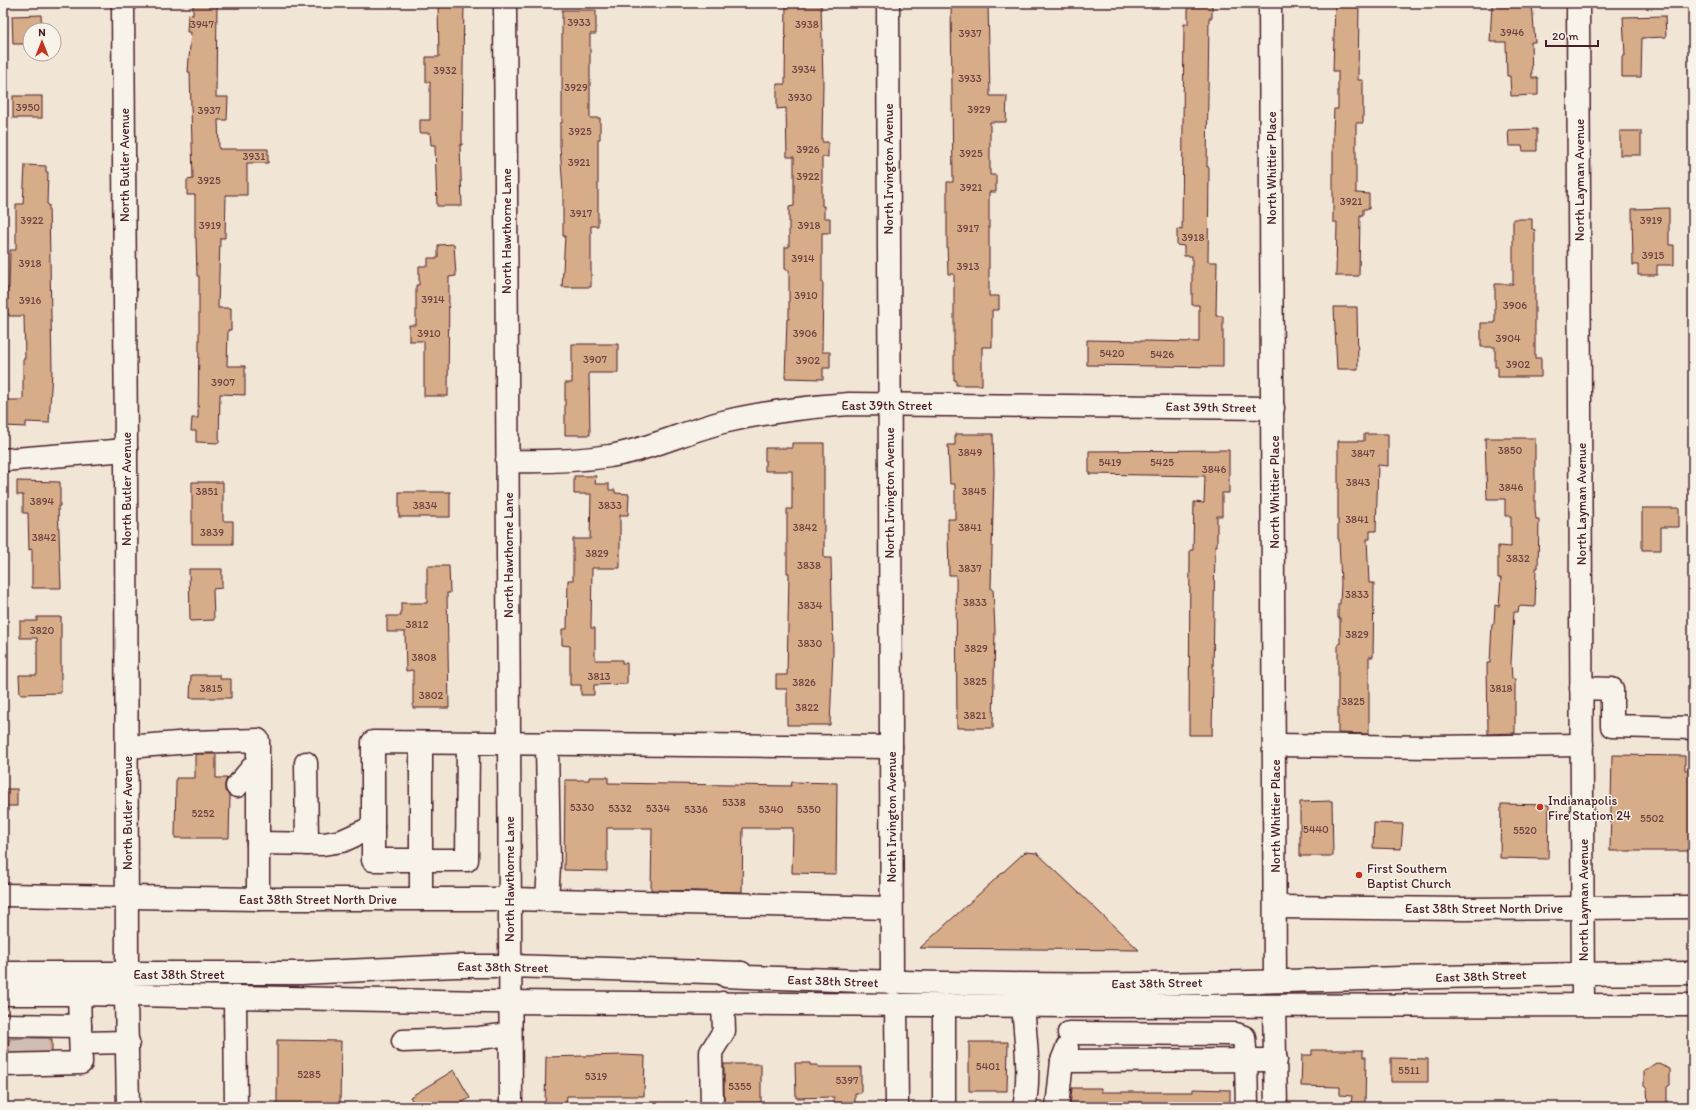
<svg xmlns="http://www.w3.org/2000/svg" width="1696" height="1110" font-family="Itim,sans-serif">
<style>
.building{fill:#d7ac88;stroke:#4a1f2b}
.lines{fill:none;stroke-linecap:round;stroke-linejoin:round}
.minor-tunnel{stroke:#d0bdb3;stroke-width:22;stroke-dasharray:22 11;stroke-linecap:butt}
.minor-casing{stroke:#4a1f2b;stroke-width:25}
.major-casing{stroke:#4a1f2b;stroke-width:25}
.minor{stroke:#f7f3e8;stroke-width:22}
.major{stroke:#f7f3e8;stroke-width:22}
.poi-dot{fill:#c8321e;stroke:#f7f3e8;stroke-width:1.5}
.labels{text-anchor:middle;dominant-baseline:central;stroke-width:3;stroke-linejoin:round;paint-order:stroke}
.number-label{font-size:11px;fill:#6d4242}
.street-label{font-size:13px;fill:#4a1f2b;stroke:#f7f3e8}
.poi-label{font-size:13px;fill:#4a1f2b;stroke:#f7f3e8;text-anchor:start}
</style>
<rect width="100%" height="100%" fill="#f1e5d5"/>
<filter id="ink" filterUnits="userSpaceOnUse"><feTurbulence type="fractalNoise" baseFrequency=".025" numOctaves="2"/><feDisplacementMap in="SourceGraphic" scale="8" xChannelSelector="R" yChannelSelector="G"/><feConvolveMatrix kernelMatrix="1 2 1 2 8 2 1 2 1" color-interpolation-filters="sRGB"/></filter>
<g filter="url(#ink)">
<!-- building -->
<g class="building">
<path d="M 193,3 L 217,3 L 216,97 L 228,97 L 227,120 L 218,120 L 219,149 L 268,149 L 268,163 L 247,163 L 247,195 L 226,195 L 225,238 L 220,238 L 218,308 L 231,308 L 231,330 L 228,330 L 227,366 L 245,366 L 245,395 L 220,394 L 219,443 L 196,442 L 196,431 L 191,431 L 192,418 L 198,418 L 199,341 L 199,276 L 197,276 L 196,238 L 195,238 L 195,195 L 187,195 L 187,180 L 193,179 L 190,72 L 188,72 L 191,32 L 187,32 L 188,14 L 193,15 Z"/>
<path d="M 438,3 L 464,3 L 462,132 L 462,145 L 460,145 L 462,206 L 437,206 L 435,145 L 431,145 L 430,133 L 420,133 L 420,120 L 430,120 L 430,82 L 426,82 L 426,57 L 439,57 Z"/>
<path d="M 786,3 L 821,3 L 823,81 L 822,142 L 828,142 L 828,157 L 822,157 L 822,206 L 824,206 L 824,218 L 830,218 L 830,233 L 822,233 L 822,283 L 823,283 L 822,352 L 830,352 L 830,368 L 823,368 L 823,379 L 785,378 L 787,319 L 789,319 L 789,270 L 785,270 L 785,247 L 789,247 L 789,207 L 794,206 L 794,157 L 787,157 L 786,108 L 777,109 L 777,84 L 785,84 Z"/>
<path d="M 951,3 L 988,3 L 990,96 L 1007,96 L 1006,122 L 990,122 L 990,175 L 996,175 L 996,192 L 989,192 L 989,296 L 999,296 L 999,310 L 992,310 L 992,347 L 982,347 L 982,385 L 956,385 L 956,380 L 954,380 L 954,274 L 948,274 L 947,243 L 947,182 L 953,182 Z"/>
<path d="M 1188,3 L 1212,3 L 1212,18 L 1209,18 L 1207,167 L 1209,167 L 1208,262 L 1217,262 L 1216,316 L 1223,316 L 1223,367 L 1087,365 L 1087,340 L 1199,342 L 1199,305 L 1192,305 L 1192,256 L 1184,256 L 1184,246 L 1177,245 L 1177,229 L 1182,230 L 1184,24 L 1188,24 Z"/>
<path d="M 1335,3 L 1359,3 L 1358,80 L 1363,80 L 1363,123 L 1356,123 L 1356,193 L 1369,194 L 1369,209 L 1363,209 L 1363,215 L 1360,215 L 1359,276 L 1336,276 L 1337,222 L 1333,222 L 1333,131 L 1334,109 L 1338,109 L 1338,71 L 1333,71 Z"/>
<path d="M 1492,3 L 1532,3 L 1535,42 L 1531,42 L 1532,78 L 1538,78 L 1538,95 L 1511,96 L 1510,76 L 1507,76 L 1506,42 L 1490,42 Z"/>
<path d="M 562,10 L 596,10 L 596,34 L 590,34 L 590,118 L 600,118 L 600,139 L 598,139 L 598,226 L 591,226 L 591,287 L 562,287 L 565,236 L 563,236 L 563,192 L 560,146 L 560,123 L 562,123 Z"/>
<path d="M 41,15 L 42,30 L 30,30 L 30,44 L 13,44 L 12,16 Z"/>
<path d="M 1665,16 L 1666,37 L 1642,38 L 1641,77 L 1622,77 L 1622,56 L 1625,56 L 1623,17 Z"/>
<rect x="13" y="96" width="29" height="22"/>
<path d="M 1537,129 L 1537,151 L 1523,151 L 1522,146 L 1509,146 L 1508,130 Z"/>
<rect x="1620" y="131" width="21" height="24"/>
<path d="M 25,165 L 46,166 L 46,172 L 48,172 L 47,204 L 49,205 L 52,371 L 49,423 L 26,422 L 26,427 L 4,426 L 4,400 L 23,400 L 23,359 L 25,359 L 24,316 L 9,316 L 9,314 L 6,314 L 7,288 L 9,288 L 10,250 L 16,250 L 16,204 L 23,204 Z"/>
<path d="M 1669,208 L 1669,245 L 1674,245 L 1674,265 L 1657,265 L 1657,275 L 1638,275 L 1638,265 L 1633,265 L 1632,209 Z"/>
<path d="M 1513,219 L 1532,219 L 1532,229 L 1535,230 L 1535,358 L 1541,358 L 1541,377 L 1498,377 L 1498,367 L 1495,367 L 1495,347 L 1481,347 L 1481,323 L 1495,323 L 1495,284 L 1513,284 Z"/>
<path d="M 454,244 L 456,276 L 449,277 L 448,396 L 424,396 L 424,341 L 409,341 L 409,325 L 416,325 L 416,285 L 419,285 L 419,266 L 428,266 L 428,258 L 438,258 L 438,245 Z"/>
<path d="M 1334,307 L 1357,307 L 1358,369 L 1337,369 Z"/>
<path d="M 572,344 L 618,344 L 618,373 L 589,373 L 590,435 L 565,435 L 565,383 L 572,383 Z"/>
<path d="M 955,434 L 993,434 L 994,473 L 991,589 L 993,589 L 995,630 L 993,728 L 957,728 L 956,575 L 949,575 L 948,535 L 948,519 L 955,519 L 955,484 L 950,484 L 948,445 L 955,445 Z"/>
<path d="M 1364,434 L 1388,434 L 1388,466 L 1378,465 L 1376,531 L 1370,531 L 1370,539 L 1367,539 L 1369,583 L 1374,583 L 1373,657 L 1369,657 L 1369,734 L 1338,733 L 1338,644 L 1340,644 L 1340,618 L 1338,618 L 1338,604 L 1340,604 L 1341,583 L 1339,539 L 1338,539 L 1338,441 L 1364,441 Z"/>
<path d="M 1485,438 L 1535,438 L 1535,509 L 1536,519 L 1539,519 L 1538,568 L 1536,568 L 1535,607 L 1519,606 L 1518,612 L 1514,612 L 1511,663 L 1512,679 L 1515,679 L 1515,733 L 1488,734 L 1487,663 L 1490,663 L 1492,624 L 1494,624 L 1495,605 L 1499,606 L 1501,578 L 1498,578 L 1498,546 L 1511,547 L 1511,516 L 1505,516 L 1505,499 L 1487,499 Z"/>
<path d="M 792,443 L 824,443 L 824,558 L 831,558 L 833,651 L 830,725 L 787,725 L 787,689 L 776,689 L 776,675 L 787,675 L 789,573 L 787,573 L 787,509 L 792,509 L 792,471 L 765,471 L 765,448 L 792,448 Z"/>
<path d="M 1229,450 L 1229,493 L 1222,493 L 1222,516 L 1217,516 L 1217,546 L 1215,546 L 1212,735 L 1189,735 L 1190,550 L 1193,550 L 1194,502 L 1204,503 L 1205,476 L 1089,474 L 1089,451 Z"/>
<path d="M 574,476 L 596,476 L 595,484 L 609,484 L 609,490 L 615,490 L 615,493 L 629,494 L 628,515 L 620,515 L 620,568 L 592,568 L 591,628 L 595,628 L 595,660 L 622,660 L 622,663 L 627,663 L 627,684 L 594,685 L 594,695 L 581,695 L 581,685 L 570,685 L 570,646 L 562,645 L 562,629 L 567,629 L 568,580 L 573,580 L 573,539 L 590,539 L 591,494 L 574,494 Z"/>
<path d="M 17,481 L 60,482 L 60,506 L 58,506 L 61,588 L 32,588 L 32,549 L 29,550 L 28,513 L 23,513 L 23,495 L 17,495 Z"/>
<path d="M 192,482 L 223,482 L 223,521 L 233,521 L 233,544 L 192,544 Z"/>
<rect x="399" y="492" width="51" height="25"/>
<path d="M 1642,508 L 1679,508 L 1679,527 L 1661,527 L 1661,550 L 1642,550 Z"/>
<path d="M 427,566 L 449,566 L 450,593 L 447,593 L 449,708 L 413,708 L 413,670 L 406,671 L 405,632 L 387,632 L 387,616 L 401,616 L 401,603 L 427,603 Z"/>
<path d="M 189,569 L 222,569 L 222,588 L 213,589 L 214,620 L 190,621 Z"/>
<path d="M 37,617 L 61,617 L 61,693 L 20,694 L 19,675 L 37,675 L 37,638 L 20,638 L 20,621 L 37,621 Z"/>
<path d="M 191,675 L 220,675 L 220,679 L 231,679 L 231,698 L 190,698 Z"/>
<path d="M 195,754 L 216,754 L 216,778 L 227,778 L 225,784 L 225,791 L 230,796 L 229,838 L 175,838 L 176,778 L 195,778 Z"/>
<path d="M 1612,755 L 1685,756 L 1685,770 L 1693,770 L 1693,851 L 1610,851 Z"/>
<path d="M 589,777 L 608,777 L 608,783 L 791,786 L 792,782 L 837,783 L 836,874 L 792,873 L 793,828 L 743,828 L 742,892 L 651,890 L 652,828 L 607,828 L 607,871 L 564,870 L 565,780 L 589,780 Z"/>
<rect x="3" y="789" width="14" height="17"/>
<path d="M 1332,801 L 1333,856 L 1300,856 L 1300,802 Z"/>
<path d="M 1501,804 L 1549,805 L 1548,859 L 1500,858 Z"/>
<path d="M 1374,823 L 1403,824 L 1401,849 L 1373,848 Z"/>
<path d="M 1025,852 L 1037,853 L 1139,950 L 920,948 Z"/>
<path d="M 9,1039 L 52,1039 L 52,1051 L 8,1052 Z"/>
<path d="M 277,1040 L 341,1041 L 340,1107 L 277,1107 Z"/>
<path d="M 969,1042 L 1008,1042 L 1007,1091 L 969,1091 Z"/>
<path d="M 1312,1050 L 1363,1050 L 1363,1057 L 1366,1057 L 1365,1104 L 1351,1104 L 1352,1096 L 1340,1095 L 1340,1087 L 1301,1086 L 1302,1055 L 1312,1055 Z"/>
<path d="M 622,1055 L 645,1056 L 644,1096 L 567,1096 L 566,1107 L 545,1107 L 546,1057 Z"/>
<path d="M 1391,1058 L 1428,1059 L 1428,1082 L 1391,1082 Z"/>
<path d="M 795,1063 L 810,1063 L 810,1065 L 818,1065 L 818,1067 L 861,1067 L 861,1093 L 855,1093 L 855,1102 L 834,1103 L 834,1097 L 796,1098 Z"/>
<path d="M 1656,1063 L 1670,1069 L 1670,1085 L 1667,1087 L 1667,1107 L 1648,1107 L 1647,1088 L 1644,1085 L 1644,1071 Z"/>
<rect x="724" y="1064" width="37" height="43"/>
<path d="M 454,1070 L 470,1098 L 454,1107 L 416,1107 L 410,1097 Z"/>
<path d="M 1072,1088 L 1101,1088 L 1101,1092 L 1193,1092 L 1193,1089 L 1230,1090 L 1230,1107 L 1070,1107 Z"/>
</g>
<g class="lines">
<!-- minor-tunnel -->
<g class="minor-tunnel">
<path d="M 21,1039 L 22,1061"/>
<path d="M 38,1039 L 38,1061"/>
</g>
<!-- minor casing -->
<g class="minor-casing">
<g id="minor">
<path d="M 123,3 L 126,450 L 127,975"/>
<path d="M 505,3 L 511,1107"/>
<path d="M 888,3 L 892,983"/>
<path d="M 1270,3 L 1275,981"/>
<path d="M 1578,3 L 1583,1004"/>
<path d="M 3,460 L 126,450"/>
<path d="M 507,461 C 542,462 576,461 610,456 C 651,449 684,432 723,422 C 765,412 807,407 849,404 L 1273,408"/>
<path d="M 1581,688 L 1612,689 L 1612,726 L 1693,728"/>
<path d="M 468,743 L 467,860 L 373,860 L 373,742 C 545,743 718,745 891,747"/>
<path d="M 547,743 L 549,866 L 547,900"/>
<path d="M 1275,745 L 1432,747 L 1582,745"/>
<path d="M 127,747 L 191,742 L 258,740 L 258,899"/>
<path d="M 306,763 L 307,844"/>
<path d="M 237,786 L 258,761"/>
<path d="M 258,843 L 323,844 L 342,841 L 373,827"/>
<path d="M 3,895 L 258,899 L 510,899 L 891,908"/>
<path d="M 421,899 L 421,743"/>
<path d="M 1276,907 L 1463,909 L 1693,907"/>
<path d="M 126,995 L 128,1107"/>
<path d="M 235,998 L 236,1107"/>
<path d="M 896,1004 L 897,1107"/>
<path d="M 1023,1004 C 1025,1037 1031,1074 1024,1107"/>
<path d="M 944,1005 L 944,1107"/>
<path d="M 1274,1006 L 1276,1107"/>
<path d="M 3,1025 L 80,1026"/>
<path d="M 1069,1033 L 1236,1034 L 1244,1037 L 1246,1060 L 1247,1107"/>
<path d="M 403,1041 L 479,1038 L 510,1034"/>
<path d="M 81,1043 L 128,1042"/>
<path d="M 1062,1061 L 1276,1060"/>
<path d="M 3,1065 L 81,1063 L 79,994"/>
<path d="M 712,1107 L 711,1052 L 724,1031 L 723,1003"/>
<path d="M 1057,1107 L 1062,1061 L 1067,1048"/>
</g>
</g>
<!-- major casing -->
<g class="major-casing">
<g id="major">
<path d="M 3,973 L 301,973 L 455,966 L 510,966 L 741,973"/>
<path d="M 741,973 L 726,976 C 869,982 1011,986 1154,984 C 1334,981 1513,973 1693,973"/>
<path d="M 3,994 L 79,994 L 485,1002 L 1069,1006 L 1693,1005"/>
</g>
</g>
<!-- minor -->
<use href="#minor" class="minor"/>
<!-- major -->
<use href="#major" class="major"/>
</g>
</g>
<!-- markers -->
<g class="poi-dot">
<circle cx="1540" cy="807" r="4"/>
<circle cx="1359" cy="875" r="4"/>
</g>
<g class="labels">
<!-- number labels -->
<g class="number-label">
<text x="579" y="22">3933</text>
<text x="202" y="24">3947</text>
<text x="807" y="24">3938</text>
<text x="1512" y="32">3946</text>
<text x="970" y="33">3937</text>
<text x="804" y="69">3934</text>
<text x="445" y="70">3932</text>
<text x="970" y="78">3933</text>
<text x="576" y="87">3929</text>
<text x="800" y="97">3930</text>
<text x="28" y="107">3950</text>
<text x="979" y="109">3929</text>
<text x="209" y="110">3937</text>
<text x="580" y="131">3925</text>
<text x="808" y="149">3926</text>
<text x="971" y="153">3925</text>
<text x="254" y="156">3931</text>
<text x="579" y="162">3921</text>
<text x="808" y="176">3922</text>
<text x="209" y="180">3925</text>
<text x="971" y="187">3921</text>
<text x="1351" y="201">3921</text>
<text x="581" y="213">3917</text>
<text x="32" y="220">3922</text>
<text x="1651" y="220">3919</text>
<text x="210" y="225">3919</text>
<text x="809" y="225">3918</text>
<text x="968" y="228">3917</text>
<text x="1193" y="237">3918</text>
<text x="1653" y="255">3915</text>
<text x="803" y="258">3914</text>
<text x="30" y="263">3918</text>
<text x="968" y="266">3913</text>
<text x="806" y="295">3910</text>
<text x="433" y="299">3914</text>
<text x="30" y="300">3916</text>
<text x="1515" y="305">3906</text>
<text x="429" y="333">3910</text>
<text x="805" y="333">3906</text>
<text x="1508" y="338">3904</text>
<text x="1112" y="353">5420</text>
<text x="1162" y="354">5426</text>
<text x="595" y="359">3907</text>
<text x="808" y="360">3902</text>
<text x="1518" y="364">3902</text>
<text x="223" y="382">3907</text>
<text x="1510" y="450">3850</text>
<text x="970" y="452">3849</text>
<text x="1363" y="453">3847</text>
<text x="1110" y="462">5419</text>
<text x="1162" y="462">5425</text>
<text x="1214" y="469">3846</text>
<text x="1358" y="482">3843</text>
<text x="1511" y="487">3846</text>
<text x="207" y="491">3851</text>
<text x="974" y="491">3845</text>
<text x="42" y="501">3894</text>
<text x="425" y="505">3834</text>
<text x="610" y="505">3833</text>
<text x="1357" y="519">3841</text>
<text x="805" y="527">3842</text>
<text x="970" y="527">3841</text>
<text x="212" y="532">3839</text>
<text x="44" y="537">3842</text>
<text x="597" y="553">3829</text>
<text x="1518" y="558">3832</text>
<text x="809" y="565">3838</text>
<text x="970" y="568">3837</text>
<text x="1357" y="594">3833</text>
<text x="975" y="602">3833</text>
<text x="810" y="605">3834</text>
<text x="417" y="624">3812</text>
<text x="42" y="630">3820</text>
<text x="1357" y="634">3829</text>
<text x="810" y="643">3830</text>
<text x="976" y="648">3829</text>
<text x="424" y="657">3808</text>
<text x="599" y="676">3813</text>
<text x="975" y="681">3825</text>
<text x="804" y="682">3826</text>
<text x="211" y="688">3815</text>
<text x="1501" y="688">3818</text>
<text x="431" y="695">3802</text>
<text x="1353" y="701">3825</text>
<text x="807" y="707">3822</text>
<text x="975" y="715">3821</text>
<text x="734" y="802">5338</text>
<text x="582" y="807">5330</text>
<text x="620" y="808">5332</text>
<text x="658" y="808">5334</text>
<text x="696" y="809">5336</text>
<text x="771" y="809">5340</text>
<text x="809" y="809">5350</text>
<text x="203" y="813">5252</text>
<text x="1652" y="818">5502</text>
<text x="1316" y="829">5440</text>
<text x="1525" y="830">5520</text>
<text x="988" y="1066">5401</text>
<text x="1409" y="1070">5511</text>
<text x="309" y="1074">5285</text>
<text x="596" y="1076">5319</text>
<text x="847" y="1080">5397</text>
<text x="740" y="1086">5355</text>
</g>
<!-- street labels -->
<g class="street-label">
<text transform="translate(124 165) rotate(-90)">North Butler Avenue</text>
<text transform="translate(1271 168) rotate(-90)">North Whittier Place</text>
<text transform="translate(888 169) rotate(-90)">North Irvington Avenue</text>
<text transform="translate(1579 180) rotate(-90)">North Layman Avenue</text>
<text transform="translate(506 231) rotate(-90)">North Hawthorne Lane</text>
<text x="887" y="405">East 39th Street</text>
<text transform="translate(1211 407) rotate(1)">East 39th Street</text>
<text transform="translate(126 489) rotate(-90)">North Butler Avenue</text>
<text transform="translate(1274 492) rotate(-90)">North Whittier Place</text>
<text transform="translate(889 493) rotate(-90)">North Irvington Avenue</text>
<text transform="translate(1581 504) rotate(-90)">North Layman Avenue</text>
<text transform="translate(508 555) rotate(-90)">North Hawthorne Lane</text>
<text transform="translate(127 813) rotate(-90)">North Butler Avenue</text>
<text transform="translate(1275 816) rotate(-90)">North Whittier Place</text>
<text transform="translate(891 817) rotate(-90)">North Irvington Avenue</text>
<text transform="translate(509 879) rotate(-90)">North Hawthorne Lane</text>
<text x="318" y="899">East 38th Street North Drive</text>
<text transform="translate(1583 900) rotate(-90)">North Layman Avenue</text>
<text x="1484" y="908">East 38th Street North Drive</text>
<text transform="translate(503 967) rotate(1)">East 38th Street</text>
<text x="179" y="974">East 38th Street</text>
<text transform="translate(1481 976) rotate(-2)">East 38th Street</text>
<text transform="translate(833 981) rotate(2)">East 38th Street</text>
<text transform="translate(1157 983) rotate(-1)">East 38th Street</text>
</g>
<!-- poi labels -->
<g class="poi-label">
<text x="1548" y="800">Indianapolis<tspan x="1548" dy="15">Fire Station 24</tspan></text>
<text x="1367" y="868">First Southern<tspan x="1367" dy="15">Baptist Church</tspan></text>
</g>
</g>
<!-- margin -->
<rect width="1696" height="1110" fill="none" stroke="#f7f3e8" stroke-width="16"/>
<rect x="8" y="8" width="1680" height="1094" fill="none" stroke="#4a1f2b" stroke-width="1.5" filter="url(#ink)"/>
<!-- north arrow -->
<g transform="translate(42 42)"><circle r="19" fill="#f7f3e8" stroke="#b29e9c"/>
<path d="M0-3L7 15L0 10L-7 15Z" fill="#c8321e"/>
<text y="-6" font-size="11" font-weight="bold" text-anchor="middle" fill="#4a1f2b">N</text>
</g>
<!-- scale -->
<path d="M1546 40v6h52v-6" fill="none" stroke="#4a1f2b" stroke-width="2"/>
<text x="1552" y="40" font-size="12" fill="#4a1f2b" stroke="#f7f3e8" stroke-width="3" paint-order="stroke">20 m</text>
</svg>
